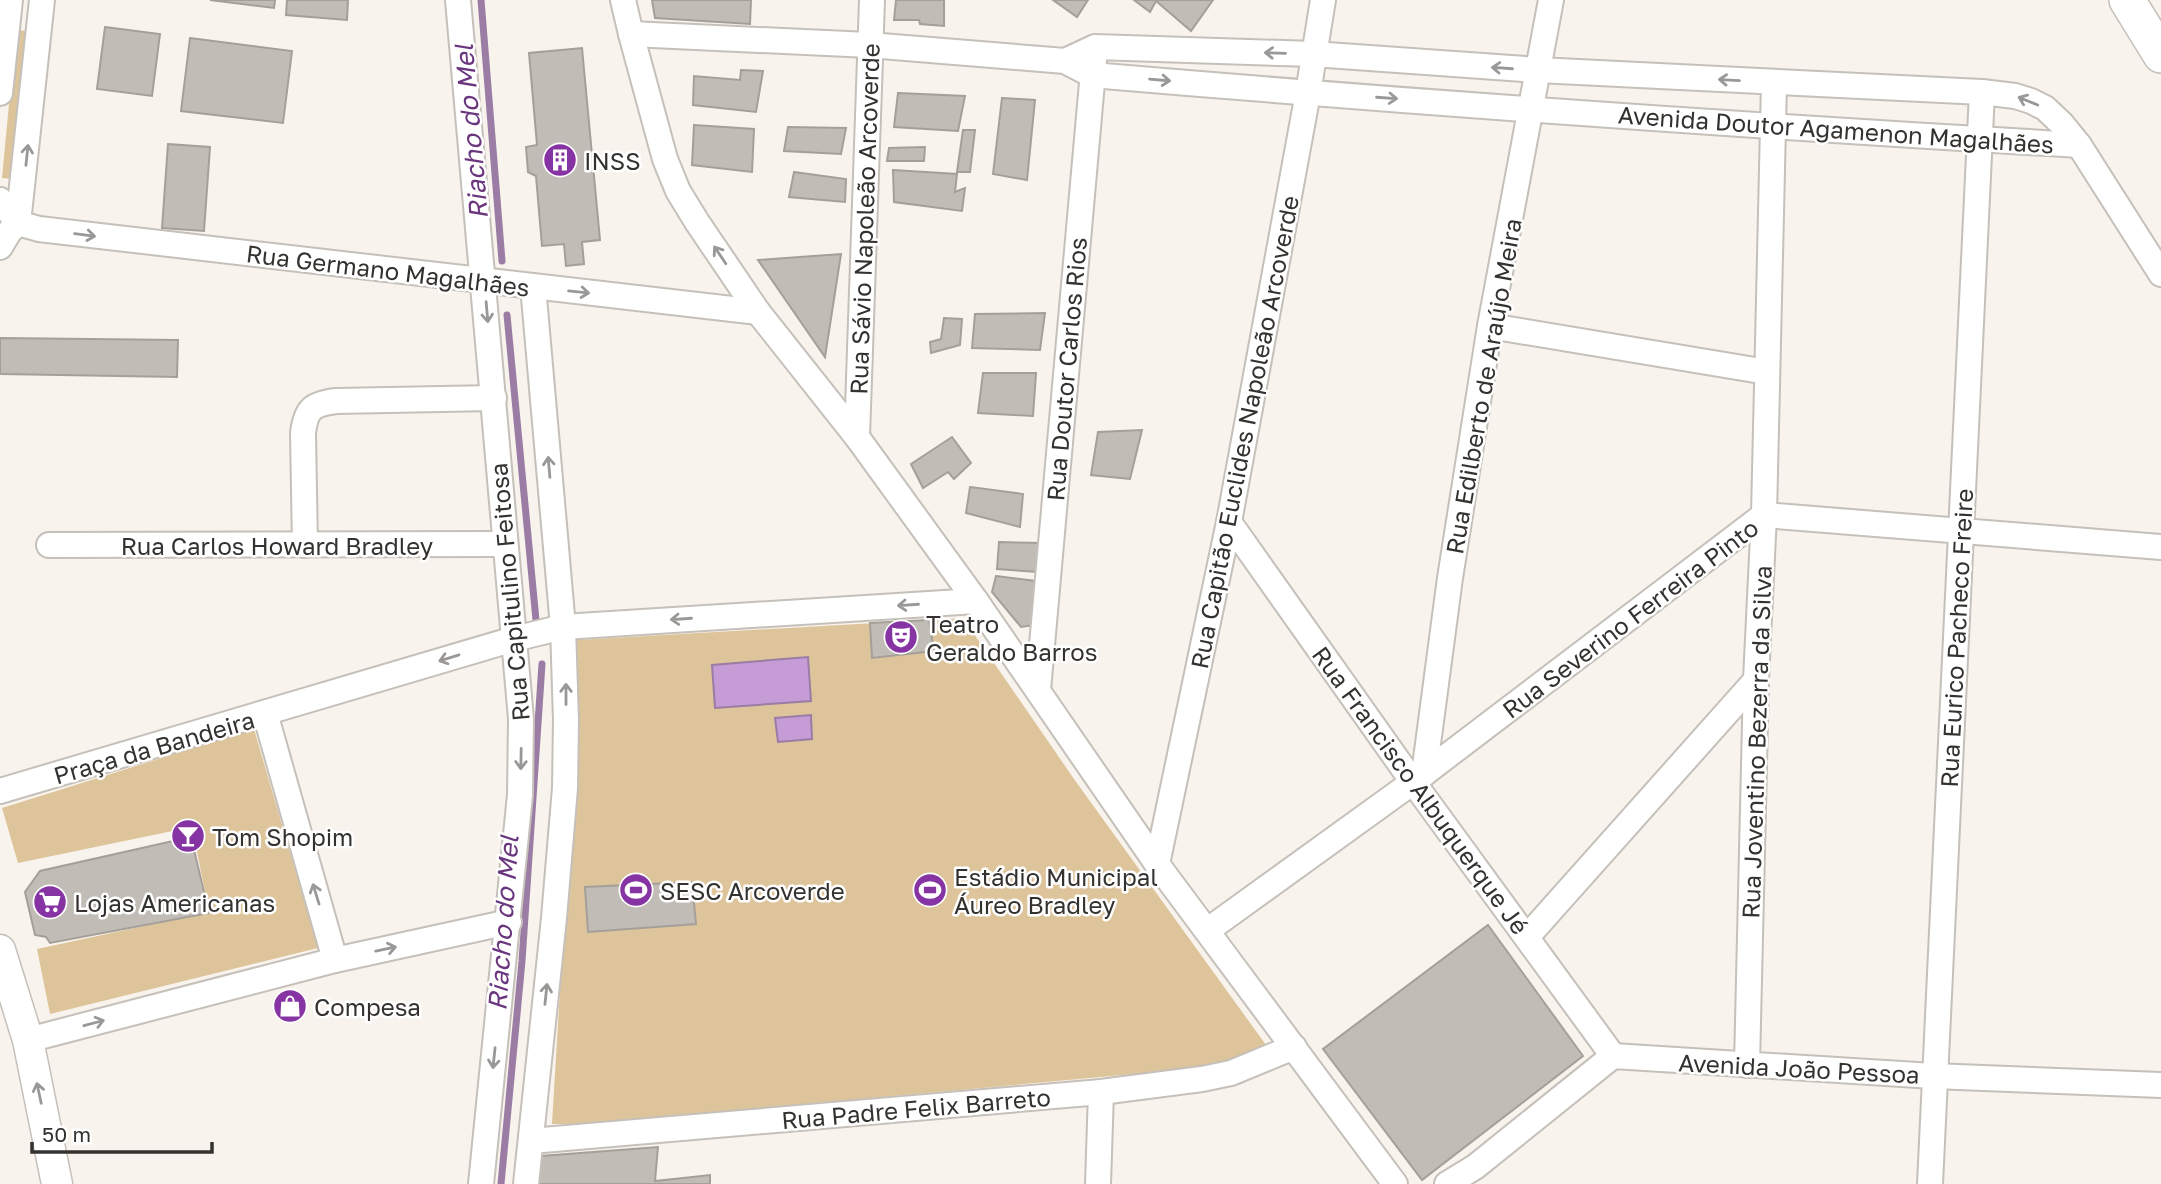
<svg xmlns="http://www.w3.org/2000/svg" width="2161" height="1184" font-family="'Golos Text',sans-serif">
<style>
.green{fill:#dec49b}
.water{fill:#c69cd7;stroke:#9a7ca5;stroke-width:2}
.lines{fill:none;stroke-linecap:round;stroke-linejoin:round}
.stream{stroke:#9a7ca5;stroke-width:7}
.building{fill:#c1bdb6;stroke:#a4a099;stroke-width:2}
.minor-casing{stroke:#c5c0b9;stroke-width:28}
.major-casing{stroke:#c5c0b9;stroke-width:33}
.highway-casing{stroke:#c5c0b9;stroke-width:38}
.minor{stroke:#fff;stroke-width:24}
.major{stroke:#fff;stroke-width:30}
.highway{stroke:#fff;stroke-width:35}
.oneway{stroke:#9a9897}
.labels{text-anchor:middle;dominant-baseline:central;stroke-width:5;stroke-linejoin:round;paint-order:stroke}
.street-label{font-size:24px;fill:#34322f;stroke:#fff}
.poi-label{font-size:24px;fill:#34322f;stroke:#fff;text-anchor:start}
.water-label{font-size:26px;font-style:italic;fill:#6a367e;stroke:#fff}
</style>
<rect width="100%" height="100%" fill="#f8f3ec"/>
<!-- green -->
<g class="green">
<path d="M 16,30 L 27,31 L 13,179 L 2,178 Z"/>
<path d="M 963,618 L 1074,779 L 1266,1045 L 1221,1066 L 589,1124 L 552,1124 L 577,706 L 577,640 Z"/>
<path d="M 254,729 L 318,948 L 50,1014 L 37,949 L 209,912 L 192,827 L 18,863 L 2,808 Z"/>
</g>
<!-- water -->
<g class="water">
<path d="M 808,657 L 811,701 L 715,708 L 712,665 Z"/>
<path d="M 811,715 L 812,739 L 778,742 L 775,718 Z"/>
</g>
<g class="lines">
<!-- stream -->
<g class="stream">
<path d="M 481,0 L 502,261"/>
<path d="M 507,315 L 536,620"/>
<path d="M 501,1184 L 522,961 L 542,664"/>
</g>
</g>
<!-- building -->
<g class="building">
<path d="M 210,0 L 275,0 L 274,8 Z"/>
<path d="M 287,0 L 348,0 L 347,20 L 286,15 Z"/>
<path d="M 652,0 L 751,0 L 750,24 L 655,18 Z"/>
<path d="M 896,0 L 944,0 L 944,26 L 920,24 L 919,20 L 894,20 Z"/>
<path d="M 1053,0 L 1088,0 L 1077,17 Z"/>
<path d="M 1134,0 L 1213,0 L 1191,31 L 1156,1 L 1150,12 Z"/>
<path d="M 105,27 L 160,34 L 152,96 L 97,89 Z"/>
<path d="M 190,38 L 292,51 L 283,123 L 181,111 Z"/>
<path d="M 582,48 L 600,240 L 582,242 L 584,264 L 566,266 L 564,244 L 542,246 L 536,176 L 528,172 L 526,147 L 537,145 L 529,53 Z"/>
<path d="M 741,70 L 763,71 L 756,112 L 693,105 L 694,76 L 740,80 Z"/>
<path d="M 898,93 L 965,96 L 958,131 L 894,127 Z"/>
<path d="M 1002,98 L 1035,100 L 1027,180 L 993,174 Z"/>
<path d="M 694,125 L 754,129 L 752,172 L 692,165 Z"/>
<path d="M 788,127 L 846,128 L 841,154 L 784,151 Z"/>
<path d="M 963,130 L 975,130 L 970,172 L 957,172 Z"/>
<path d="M 168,144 L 210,147 L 204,231 L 162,228 Z"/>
<path d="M 925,147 L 924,161 L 887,161 L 889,148 Z"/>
<path d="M 893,170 L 957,174 L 955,192 L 965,188 L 962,211 L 894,202 Z"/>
<path d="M 794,172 L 846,179 L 845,202 L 789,197 Z"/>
<path d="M 841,254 L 825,357 L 758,260 Z"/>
<path d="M 1045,313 L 1040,350 L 972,348 L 975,314 Z"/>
<path d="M 944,318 L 962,319 L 960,345 L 931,353 L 930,342 L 941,339 Z"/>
<path d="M 0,338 L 178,340 L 177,377 L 0,374 Z"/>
<path d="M 983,373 L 1036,373 L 1033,416 L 978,413 Z"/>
<path d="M 1142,430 L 1130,479 L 1091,475 L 1098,432 Z"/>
<path d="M 952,437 L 971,463 L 954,479 L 948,472 L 923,488 L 911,464 Z"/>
<path d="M 970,487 L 1023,494 L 1020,527 L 966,513 Z"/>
<path d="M 999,542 L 1041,543 L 1037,572 L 997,569 Z"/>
<path d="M 996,576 L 1036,581 L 1035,625 L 1021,627 L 992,592 Z"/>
<path d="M 929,620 L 934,651 L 872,658 L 870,623 Z"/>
<path d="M 191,837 L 209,913 L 50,943 L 46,937 L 35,935 L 25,892 L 40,871 Z"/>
<path d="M 692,882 L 696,924 L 588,932 L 585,887 Z"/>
<path d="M 1488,925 L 1583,1056 L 1422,1180 L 1323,1049 Z"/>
<path d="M 658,1147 L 655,1181 L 710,1175 L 710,1184 L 538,1184 L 541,1156 Z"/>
</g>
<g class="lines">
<!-- minor casing -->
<g class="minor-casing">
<g id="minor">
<path d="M 458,0 L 521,719 L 520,795 L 481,1184"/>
<path d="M 623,0 L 631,34 L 665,159 L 678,191 L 697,222 L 758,312 L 857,437 L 976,601 L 1157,864 L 1395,1184"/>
<path d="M 631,34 L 869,45 L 1065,61 L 1092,75 C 1421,103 1750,126 2079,145"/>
<path d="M 1065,61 L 1095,47 L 1313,54 L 1538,70 L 1982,92 L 2015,96 L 2031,101 L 2045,108 L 2062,124 L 2079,145 L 2161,274"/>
<path d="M 0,93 L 10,0"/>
<path d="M 0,200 L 18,223 L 39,229 L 758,312"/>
<path d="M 18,223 L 42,0"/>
<path d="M 0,247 L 9,232 L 18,223"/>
<path d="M 1490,326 L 1767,372"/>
<path d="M 857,437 L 872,0"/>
<path d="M 1229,522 L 1413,782 L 1613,1056"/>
<path d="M 49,545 L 505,544"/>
<path d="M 305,545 L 303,433 C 306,409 312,404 336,401 L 494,398"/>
<path d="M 1038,690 L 1094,60"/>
<path d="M 265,713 L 335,960"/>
<path d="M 1424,774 L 1450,578 L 1490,326 L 1551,0"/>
<path d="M 0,791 L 514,639 L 563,627 L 976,601"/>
<path d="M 1157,864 L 1229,522 L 1308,93 L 1323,0"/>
<path d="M 1208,930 L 1413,782 L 1764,515 L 2161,547"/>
<path d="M 1527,937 L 1756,680"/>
<path d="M 28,1040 L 335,960 L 509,922"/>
<path d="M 1747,1065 L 1756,680 L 1764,515 L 1774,83"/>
<path d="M 531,1141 L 1101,1092 L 1202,1079 L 1231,1073 L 1294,1047"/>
<path d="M 526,1184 L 554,918 L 565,788 L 566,720 L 563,627 L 533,286"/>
<path d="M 1098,1184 L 1101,1092"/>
<path d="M 1447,1184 L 1475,1167 L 1613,1056 L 1933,1076 L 2161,1085"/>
<path d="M 1930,1184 L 1982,92"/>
</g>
</g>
<!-- major casing -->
<g class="major-casing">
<path id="major" d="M 0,950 L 28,1040 L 57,1184"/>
</g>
<!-- highway casing -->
<g class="highway-casing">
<path id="highway" d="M 2127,0 L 2161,55"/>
</g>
<!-- minor -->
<use href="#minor" class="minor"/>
<!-- major -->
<use href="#major" class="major"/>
<!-- highway -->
<use href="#highway" class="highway"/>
</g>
<!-- one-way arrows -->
<defs><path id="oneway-shaft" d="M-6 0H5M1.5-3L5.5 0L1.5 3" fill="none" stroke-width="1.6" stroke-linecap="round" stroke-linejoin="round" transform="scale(1.75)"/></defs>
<g class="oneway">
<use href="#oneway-shaft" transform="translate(1275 53) rotate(-178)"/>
<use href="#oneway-shaft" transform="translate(1502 68) rotate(-176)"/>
<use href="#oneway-shaft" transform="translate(1160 80) rotate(5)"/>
<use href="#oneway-shaft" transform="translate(1729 80) rotate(-177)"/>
<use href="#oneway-shaft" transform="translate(1387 98) rotate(4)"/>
<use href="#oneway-shaft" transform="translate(2028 101) rotate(-158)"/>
<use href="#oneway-shaft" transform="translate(27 155) rotate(-84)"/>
<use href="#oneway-shaft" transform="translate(85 235) rotate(7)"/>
<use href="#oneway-shaft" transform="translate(720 255) rotate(-124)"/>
<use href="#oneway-shaft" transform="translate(579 292) rotate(6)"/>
<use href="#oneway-shaft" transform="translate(487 312) rotate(85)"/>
<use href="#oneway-shaft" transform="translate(549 467) rotate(-95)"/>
<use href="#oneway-shaft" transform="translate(908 605) rotate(176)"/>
<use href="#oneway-shaft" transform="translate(681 619) rotate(176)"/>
<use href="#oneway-shaft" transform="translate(449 658) rotate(163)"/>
<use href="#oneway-shaft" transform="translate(566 694) rotate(-90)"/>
<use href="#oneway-shaft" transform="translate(521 759) rotate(91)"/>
<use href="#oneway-shaft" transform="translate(316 894) rotate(-107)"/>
<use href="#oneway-shaft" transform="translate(386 949) rotate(-12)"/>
<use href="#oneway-shaft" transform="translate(546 994) rotate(-84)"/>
<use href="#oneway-shaft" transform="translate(94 1023) rotate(-15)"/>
<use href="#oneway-shaft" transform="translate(494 1058) rotate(96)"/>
<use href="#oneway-shaft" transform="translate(39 1093) rotate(-102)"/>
</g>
<!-- icons -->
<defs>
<g id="building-disc" transform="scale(1.75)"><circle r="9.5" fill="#8634a3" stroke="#fff"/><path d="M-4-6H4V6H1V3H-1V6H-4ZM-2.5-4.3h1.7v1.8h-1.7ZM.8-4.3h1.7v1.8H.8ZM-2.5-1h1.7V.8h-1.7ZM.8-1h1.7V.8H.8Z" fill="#fff"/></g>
<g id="theatre-disc" transform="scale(1.75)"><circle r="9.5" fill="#8634a3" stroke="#fff"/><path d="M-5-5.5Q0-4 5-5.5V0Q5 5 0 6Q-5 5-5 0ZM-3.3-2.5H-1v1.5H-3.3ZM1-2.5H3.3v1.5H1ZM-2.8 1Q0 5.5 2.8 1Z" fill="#fff"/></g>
<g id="bar-disc" transform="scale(1.75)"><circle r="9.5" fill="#8634a3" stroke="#fff"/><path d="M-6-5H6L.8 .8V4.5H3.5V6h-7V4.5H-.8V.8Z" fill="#fff"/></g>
<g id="stadium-disc" transform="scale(1.75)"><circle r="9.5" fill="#8634a3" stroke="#fff"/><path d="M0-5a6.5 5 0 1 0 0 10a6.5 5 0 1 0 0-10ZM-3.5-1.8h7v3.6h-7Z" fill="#fff"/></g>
<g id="supermarket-disc" transform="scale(1.75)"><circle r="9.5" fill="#8634a3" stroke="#fff"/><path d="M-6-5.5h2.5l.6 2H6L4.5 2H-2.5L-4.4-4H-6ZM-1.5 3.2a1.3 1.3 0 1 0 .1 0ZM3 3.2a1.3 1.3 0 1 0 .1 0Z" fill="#fff"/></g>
<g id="shop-disc" transform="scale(1.75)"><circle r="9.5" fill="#8634a3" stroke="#fff"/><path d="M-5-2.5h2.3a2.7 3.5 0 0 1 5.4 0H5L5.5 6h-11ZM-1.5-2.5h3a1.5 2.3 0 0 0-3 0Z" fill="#fff"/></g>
</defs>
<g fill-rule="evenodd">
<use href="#building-disc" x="560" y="160"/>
<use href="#theatre-disc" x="901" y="637"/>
<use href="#bar-disc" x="188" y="836"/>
<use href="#stadium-disc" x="636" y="890"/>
<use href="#stadium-disc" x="930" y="890"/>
<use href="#supermarket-disc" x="50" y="902"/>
<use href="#shop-disc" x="290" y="1006"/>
</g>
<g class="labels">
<!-- street labels -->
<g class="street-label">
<text transform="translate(1836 129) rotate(4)">Avenida Doutor Agamenon Magalhães</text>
<text transform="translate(864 219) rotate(-88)">Rua Sávio Napoleão Arcoverde</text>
<text transform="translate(388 270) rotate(7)">Rua Germano Magalhães</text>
<text transform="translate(1066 369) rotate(-85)">Rua Doutor Carlos Rios</text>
<text transform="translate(1483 386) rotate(-80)">Rua Edilberto de Araújo Meira</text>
<text transform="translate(1244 432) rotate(-79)">Rua Capitão Euclides Napoleão Arcoverde</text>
<text x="277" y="545">Rua Carlos Howard Bradley</text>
<text transform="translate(509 592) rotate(-95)">Rua Capitulino Feitosa</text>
<text transform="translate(1630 618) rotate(-37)">Rua Severino Ferreira Pinto</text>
<text transform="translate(1956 638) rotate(-87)">Rua Eurico Pacheco Freire</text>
<text transform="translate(1756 742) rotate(-88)">Rua Joventino Bezerra da Silva</text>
<text transform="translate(154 747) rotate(-16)">Praça da Bandeira</text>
<text transform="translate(1421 790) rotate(54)">Rua Francisco Albuquerque Jé</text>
<text transform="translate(1799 1068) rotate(3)">Avenida João Pessoa</text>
<text transform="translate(916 1108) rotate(-5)">Rua Padre Felix Barreto</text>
</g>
<!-- poi labels -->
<g class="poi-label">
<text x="584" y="160">INSS</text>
<text x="926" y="623">Teatro<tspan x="926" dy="28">Geraldo Barros</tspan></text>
<text x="212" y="836">Tom Shopim</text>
<text x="954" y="876">Estádio Municipal<tspan x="954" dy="28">Áureo Bradley</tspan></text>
<text x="660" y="890">SESC Arcoverde</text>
<text x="74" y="902">Lojas Americanas</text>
<text x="314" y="1006">Compesa</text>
</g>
<!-- water labels -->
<g class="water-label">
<text transform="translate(471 132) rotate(-95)">Riacho do Mel</text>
<text transform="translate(503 923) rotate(-86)">Riacho do Mel</text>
</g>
</g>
<!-- scale -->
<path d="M32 1142v10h180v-10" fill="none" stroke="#34322f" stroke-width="3.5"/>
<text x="42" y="1142" font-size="21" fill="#34322f" stroke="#ffffff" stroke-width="5" paint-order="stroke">50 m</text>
</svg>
